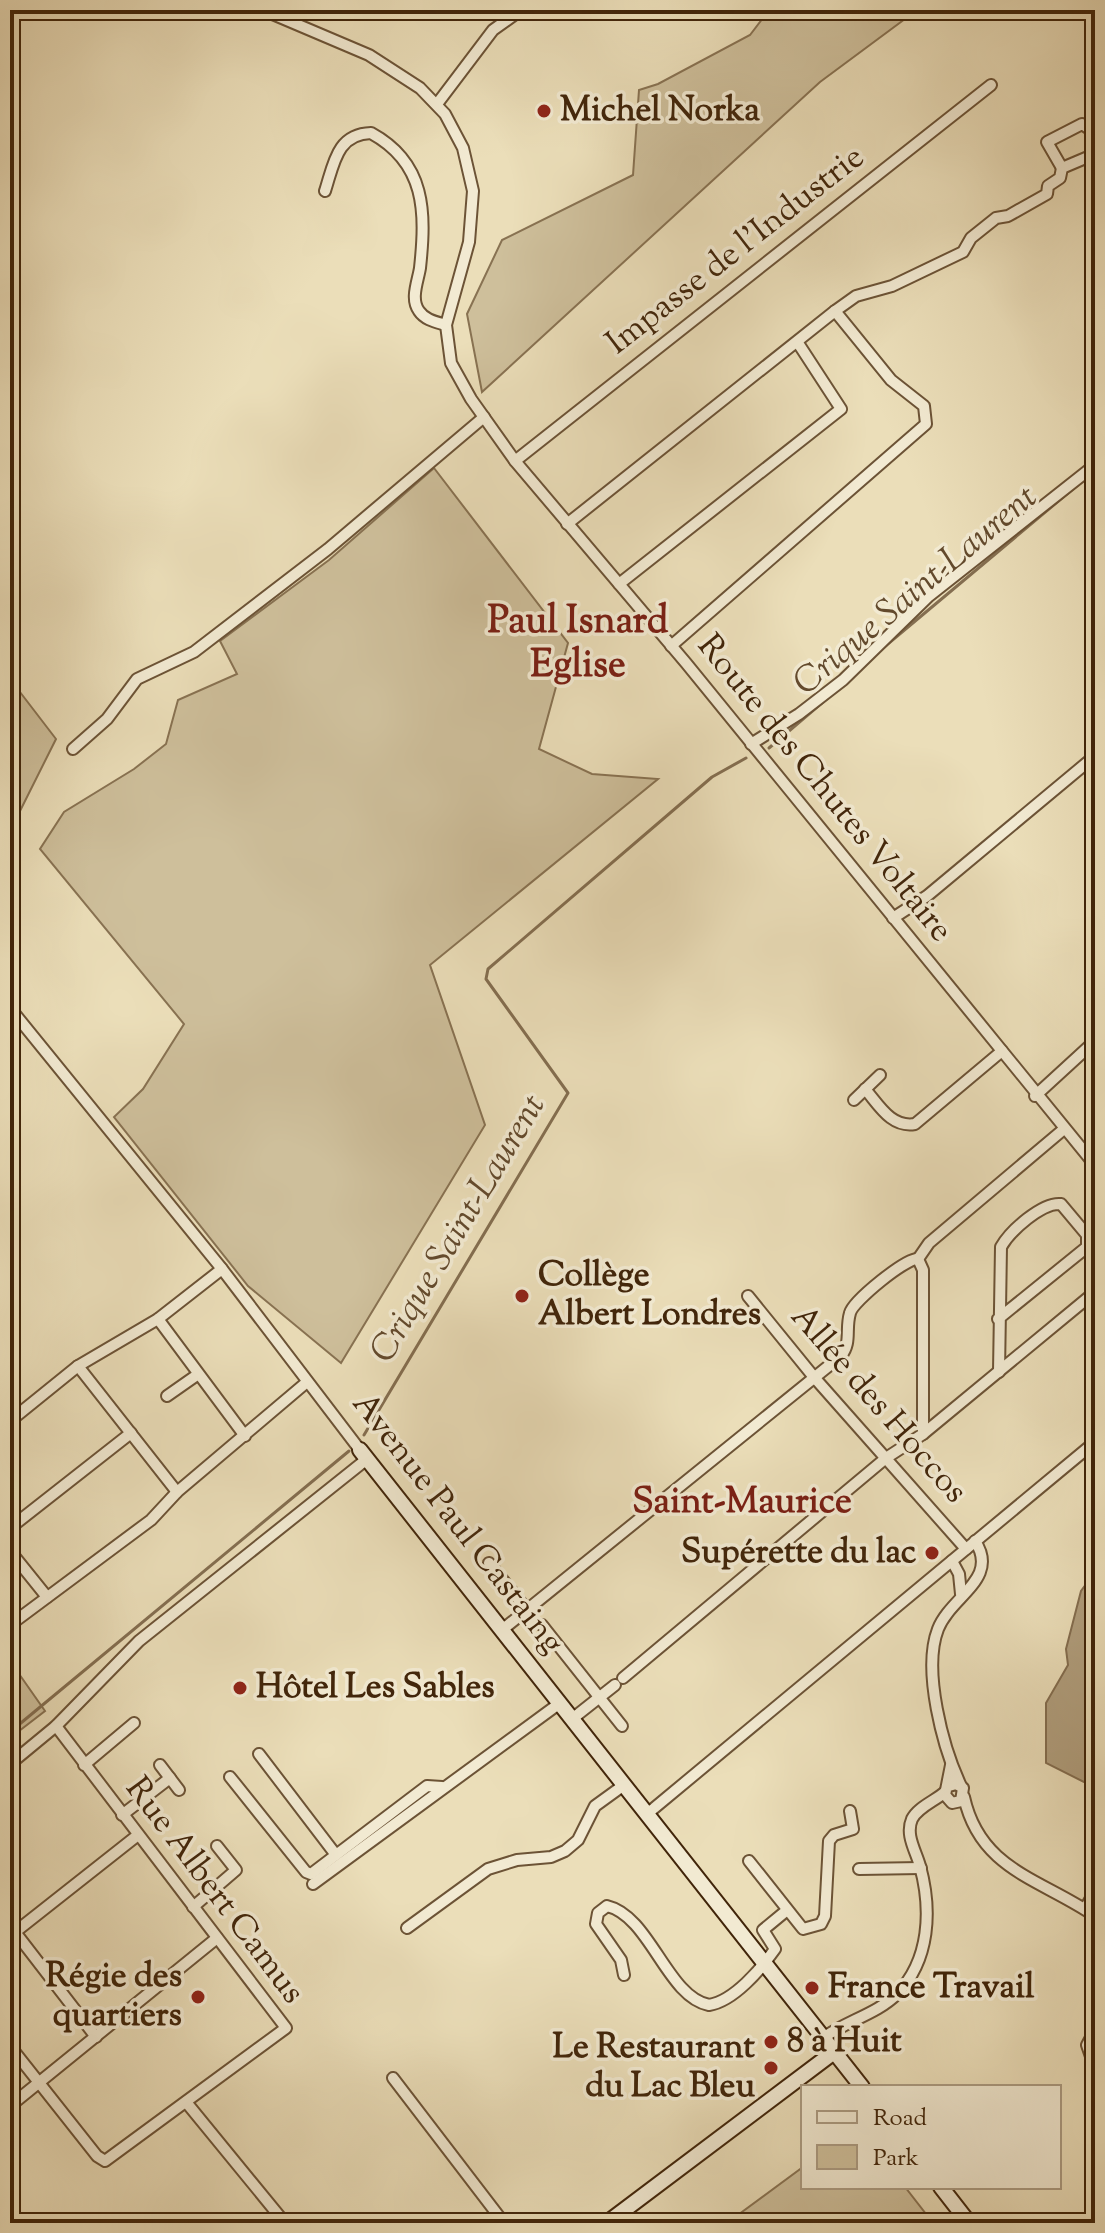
<svg xmlns="http://www.w3.org/2000/svg" width="1105" height="2233" font-family="'Sorts Mill Goudy',serif">
<style>
.green{fill:#cebf9b;stroke:#887252;stroke-width:2}
.water{fill:#b19f7e;stroke:#846e50;stroke-width:2}
.lines{fill:none;stroke-linecap:round;stroke-linejoin:round}
.stream{stroke:#846e50;stroke-width:3}
.street-casing{stroke:#6c5336;stroke-width:14}
.secondary-casing{stroke:#41250a;stroke-width:18}
.street{stroke:#f2ead2;stroke-width:10}
.secondary{stroke:#f2ead2;stroke-width:14}
.poi-dot{fill:#8f2418;stroke:#f2ead2;stroke-width:3}
.labels{text-anchor:middle;dominant-baseline:central;stroke-width:7;stroke-linejoin:round;paint-order:stroke}
.poi-label{font-size:34px;font-weight:bold;fill:#41250a;stroke:#f2ead2;text-anchor:start}
.street-label{font-size:34px;fill:#41250a;stroke:#f2ead2}
.water-label{font-size:36px;font-style:italic;fill:#634a2d;stroke:#f2ead2}
.neighbourhood-label{font-size:36px;font-weight:bold;fill:#7a1f14;stroke:#f2ead2}
.quarter-label{font-size:38px;font-weight:bold;fill:#7a1f14;stroke:#f2ead2}
</style>
<rect width="100%" height="100%" fill="#ebdeb9"/>
<filter id="stains"><feTurbulence type="fractalNoise" baseFrequency=".0025" numOctaves="4"/><feColorMatrix values="0 0 0 0 .2 0 0 0 0 .09 0 0 0 0 .02 0 0 0 .5 -.17"/></filter>
<radialGradient id="worn" r=".72"><stop offset=".6" stop-color="#630" stop-opacity="0"/><stop offset="1" stop-color="#630" stop-opacity=".3"/></radialGradient>
<!-- green -->
<g class="green">
<path d="M 769,10 L 917,10 L 820,82 L 482,392 L 467,314 L 502,240 L 633,175 L 639,90 L 658,84 L 750,35 Z"/>
<path d="M 434,468 L 568,643 L 539,749 L 592,774 L 658,779 L 430,965 L 485,1125 L 341,1363 L 248,1286 L 114,1117 L 143,1089 L 184,1024 L 40,849 L 64,812 L 134,769 L 166,744 L 178,700 L 237,674 L 220,641 L 329,560 Z"/>
<path d="M 10,679 L 56,739 L 10,831 Z"/>
<path d="M 10,1661 L 45,1711 L 10,1738 Z"/>
<path d="M 803,2167 L 803,2187 L 905,2187 L 933,2223 L 727,2223 Z"/>
</g>
<!-- water -->
<path class="water" d="M 1095,1572 L 1095,1782 L 1090,1785 L 1046,1763 L 1046,1703 L 1068,1665 L 1066,1649 L 1081,1591 Z"/>
<g class="lines">
<!-- stream -->
<g class="stream">
<path d="M 871,658 L 1086,478"/>
<path d="M 769,748 L 830,696"/>
<path d="M 364,1435 L 568,1093 L 486,979 L 488,969 L 712,777 L 746,758"/>
<path d="M 10,1732 L 349,1451"/>
</g>
<!-- street casing -->
<g class="street-casing">
<g id="street">
<path d="M 263,10 L 369,55 L 420,88 L 445,114 L 463,148 L 473,191 L 469,242 L 446,325 L 451,363 L 471,399 L 515,461 L 686,663 L 1095,1165"/>
<path d="M 437,104 L 493,30 L 521,10"/>
<path d="M 1062,168 L 1047,142 L 1082,124 L 1095,133"/>
<path d="M 325,191 C 334,163 337,134 371,133 C 426,163 426,212 420,268 C 418,281 410,299 419,311 C 425,320 436,322 446,325"/>
<path d="M 515,461 L 991,85"/>
<path d="M 567,524 L 835,311"/>
<path d="M 619,584 L 841,409 L 798,343"/>
<path d="M 671,646 L 926,424 L 924,406 L 891,380 L 835,311 L 856,296 L 892,286 L 963,252 L 971,238 L 996,218 L 1008,216 L 1047,194 L 1048,186 L 1060,178 L 1062,168 L 1095,154"/>
<path d="M 751,744 L 799,714 L 843,680 L 929,596 L 1095,465"/>
<path d="M 73,749 L 107,719 L 137,679 L 194,652 L 328,549 L 484,417"/>
<path d="M 893,918 L 927,896 L 1095,756"/>
<path d="M 10,1008 L 222,1269 L 360,1450"/>
<path d="M 865,1089 C 879,1105 891,1128 915,1124 L 1002,1051"/>
<path d="M 1035,1096 L 1095,1041"/>
<path d="M 854,1100 L 880,1075"/>
<path d="M 1086,1248 L 1095,1261"/>
<path d="M 918,1259 L 929,1243 L 1064,1129"/>
<path d="M 918,1259 L 923,1270 L 923,1434"/>
<path d="M 748,1296 L 813,1376 L 966,1549"/>
<path d="M 158,1319 L 245,1436"/>
<path d="M 998,1319 L 1087,1247 L 1087,1235 L 1061,1204 C 1042,1202 1010,1231 1001,1247 L 999,1372"/>
<path d="M 78,1366 L 177,1492"/>
<path d="M 167,1396 L 197,1375"/>
<path d="M 10,1421 L 78,1366 L 158,1319 L 222,1269"/>
<path d="M 10,1528 L 131,1433"/>
<path d="M 10,1551 L 47,1597"/>
<path d="M 952,1561 L 959,1574 L 961,1594"/>
<path d="M 489,1563 L 527,1610"/>
<path d="M 14,1622 L 151,1520 L 177,1492 L 307,1382"/>
<path d="M 542,1625 L 622,1726"/>
<path d="M 502,1630 L 841,1356 C 852,1342 845,1330 850,1313 C 853,1301 907,1257 918,1259"/>
<path d="M 623,1678 L 886,1458 L 923,1434 L 1095,1292"/>
<path d="M 572,1719 L 615,1685"/>
<path d="M 259,1754 L 336,1855"/>
<path d="M 10,1764 L 56,1726 L 139,1641 L 367,1459"/>
<path d="M 84,1765 L 134,1723"/>
<path d="M 160,1765 L 179,1790"/>
<path d="M 230,1777 L 306,1872 L 311,1874 L 427,1786 L 442,1787"/>
<path d="M 949,1786 L 956,1784 L 963,1788 L 961,1801 L 952,1803 L 945,1795 L 951,1765"/>
<path d="M 961,1786 C 943,1748 922,1670 938,1629 C 951,1596 1000,1579 975,1541"/>
<path d="M 964,1797 C 980,1870 1041,1879 1095,1916"/>
<path d="M 647,1814 L 1095,1442"/>
<path d="M 122,1815 L 170,1778"/>
<path d="M 749,1861 L 803,1929 L 821,1924 L 825,1916 L 829,1841 L 834,1835 L 853,1829 L 850,1811"/>
<path d="M 859,1869 L 921,1868"/>
<path d="M 313,1884 L 560,1703"/>
<path d="M 193,1907 L 236,1870 L 217,1846"/>
<path d="M 1085,1909 L 1095,1891"/>
<path d="M 407,1928 L 488,1869 L 517,1860 L 551,1857 L 565,1851 L 578,1840 L 595,1806 L 624,1785"/>
<path d="M 15,1932 L 96,2037"/>
<path d="M 10,1936 L 138,1835"/>
<path d="M 624,1975 L 621,1960 L 596,1924 L 598,1913 L 607,1906 C 650,1916 667,1997 709,2005 C 734,2001 761,1969 775,1949 L 763,1930 L 786,1911"/>
<path d="M 1095,2030 L 1087,2045 L 1095,2068"/>
<path d="M 823,2038 C 846,2021 877,2014 897,1994 C 930,1960 932,1910 920,1866 C 916,1851 905,1835 912,1819 C 918,1807 935,1801 945,1792"/>
<path d="M 10,2046 L 97,2156 L 105,2161 L 286,2028 L 56,1726"/>
<path d="M 393,2078 L 504,2223"/>
<path d="M 186,2102 L 285,2223"/>
<path d="M 10,2106 L 217,1938"/>
</g>
</g>
<!-- secondary casing -->
<g class="secondary-casing">
<g id="secondary">
<path d="M 360,1450 L 862,2087"/>
<path d="M 941,2187 L 969,2223"/>
<path d="M 607,2223 L 834,2052"/>
</g>
</g>
<!-- street -->
<use href="#street" class="street"/>
<!-- secondary -->
<use href="#secondary" class="secondary"/>
</g>
<!-- markers -->
<g class="poi-dot">
<circle cx="544" cy="111" r="8"/>
<circle cx="522" cy="1296" r="8"/>
<circle cx="932" cy="1553" r="8"/>
<circle cx="240" cy="1688" r="8"/>
<circle cx="812" cy="1988" r="8"/>
<circle cx="198" cy="1997" r="8"/>
<circle cx="771" cy="2042" r="8"/>
<circle cx="771" cy="2068" r="8"/>
</g>
<g class="labels">
<!-- poi labels -->
<g class="poi-label">
<text x="560" y="111">Michel Norka</text>
<text x="538" y="1276">Collège<tspan x="538" dy="39">Albert Londres</tspan></text>
<text x="916" y="1553" text-anchor="end">Supérette du lac</text>
<text x="256" y="1688">Hôtel Les Sables</text>
<text x="182" y="1977" text-anchor="end">Régie des<tspan x="182" dy="39">quartiers</tspan></text>
<text x="828" y="1988">France Travail</text>
<text x="787" y="2042">8 à Huit</text>
<text x="755" y="2048" text-anchor="end">Le Restaurant<tspan x="755" dy="39">du Lac Bleu</tspan></text>
</g>
<!-- street labels -->
<g class="street-label">
<text transform="translate(736 251) rotate(-38)">Impasse de l'Industrie</text>
<text transform="translate(824 789) rotate(51)">Route des Chutes Voltaire</text>
<text transform="translate(878 1405) rotate(49)">Allée des Hoccos</text>
<text transform="translate(457 1524) rotate(52)">Avenue Paul Castaing</text>
<text transform="translate(214 1891) rotate(53)">Rue Albert Camus</text>
</g>
<!-- water labels -->
<g class="water-label">
<text transform="translate(916 591) rotate(-40)">Crique Saint-Laurent</text>
<text transform="translate(459 1229) rotate(-59)">Crique Saint-Laurent</text>
</g>
<!-- neighbourhood labels -->
<g class="neighbourhood-label">
<text x="742" y="1503">Saint-Maurice</text>
</g>
<!-- quarter labels -->
<g class="quarter-label">
<text x="578" y="623">Paul Isnard<tspan x="578" dy="44">Eglise</tspan></text>
</g>
</g>
<!-- margin -->
<rect width="1105" height="2233" fill="none" stroke="#ebdeb9" stroke-width="40"/>
<rect x="12" y="12" width="1081" height="2209" fill="none" stroke="#41250a" stroke-width="4"/>
<rect x="20" y="20" width="1065" height="2193" fill="none" stroke="#41250a" stroke-width="2"/>
<!-- legend -->
<rect x="801" y="2085" width="260" height="104" fill="#f2ead2" stroke="#ab9b82" stroke-width="2"/>
<rect x="817" y="2111" width="40" height="12" fill="#f2ead2" stroke="#ab9b82" stroke-width="2"/>
<text x="873" y="2125" font-size="24" fill="#41250a">Road</text>
<rect x="817" y="2145" width="40" height="24" fill="#cebf9b" stroke="#ab9b82" stroke-width="2"/>
<text x="873" y="2165" font-size="24" fill="#41250a">Park</text>
<rect width="100%" height="100%" filter="url(#stains)"/>
<rect width="100%" height="100%" fill="url(#worn)"/>
</svg>
